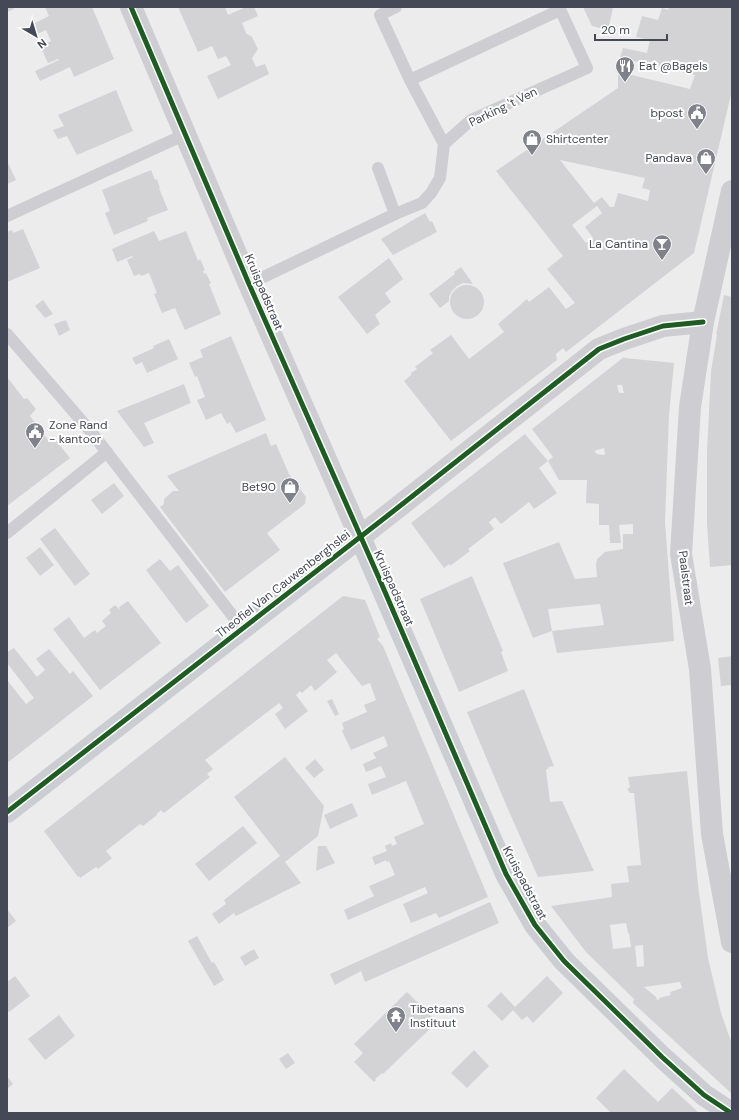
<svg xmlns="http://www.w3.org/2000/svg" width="739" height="1120" font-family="'DM Sans',sans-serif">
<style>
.building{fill:#d3d3d5;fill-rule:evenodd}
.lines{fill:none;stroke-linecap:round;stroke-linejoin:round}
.lane{stroke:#cdcdd2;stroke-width:12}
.street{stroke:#cdcdd2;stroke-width:22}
.secondary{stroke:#cccdd2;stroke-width:22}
.cycleway-casing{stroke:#fff;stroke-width:8}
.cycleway{stroke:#1b5e20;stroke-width:5}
.labels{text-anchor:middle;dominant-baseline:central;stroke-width:4;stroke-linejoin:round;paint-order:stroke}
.poi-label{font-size:12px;fill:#454857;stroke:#fff;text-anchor:start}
.street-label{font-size:12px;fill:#454857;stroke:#fff}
</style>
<rect width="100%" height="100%" fill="#edecec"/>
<!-- building -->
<g class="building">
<path d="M 7,7 L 13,7 L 14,9 L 7,12 Z"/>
<path d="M 45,7 L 92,7 L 114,59 L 74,77 L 70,67 L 40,81 L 35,71 L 59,60 L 58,59 L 48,63 L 40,46 L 51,41 L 46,30 L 33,36 L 29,26 L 49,16 Z"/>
<path d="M 178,7 L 225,7 L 228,15 L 246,7 L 254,7 L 258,16 L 242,23 L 246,33 L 252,37 L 258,49 L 252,58 L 256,67 L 265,64 L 269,74 L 218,99 L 207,76 L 231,65 L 226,56 L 218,59 L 212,46 L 198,52 Z"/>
<path d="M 583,7 L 613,8 L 608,30 L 592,26 Z"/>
<path d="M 669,7 L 732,7 L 732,90 L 694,253 L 566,352 L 563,348 L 556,354 L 557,360 L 451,441 L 404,381 L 411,375 L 411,373 L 417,369 L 415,367 L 433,353 L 430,350 L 451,335 L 469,359 L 504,332 L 498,324 L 527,299 L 529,302 L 549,287 L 566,309 L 575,303 L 547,269 L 563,256 L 496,171 L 618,88 L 618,73 L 615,71 L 690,89 L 695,75 L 620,58 L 623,48 L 647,53 L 650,40 L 636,37 L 642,16 L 658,20 L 662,8 L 668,10 ZM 560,160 L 645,178 L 642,188 L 650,190 L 648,201 L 618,193 L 614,207 L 610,207 L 602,197 L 594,203 ZM 597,206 L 602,213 L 585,227 L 593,238 L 586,243 L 572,225 Z"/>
<path d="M 116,90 L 133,131 L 77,155 L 67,136 L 58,139 L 53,130 L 64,126 L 58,115 Z"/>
<path d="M 7,161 L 16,180 L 7,184 Z"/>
<path d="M 151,170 L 155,180 L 157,179 L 160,188 L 159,188 L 168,210 L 147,218 L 148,221 L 114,235 L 105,213 L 110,211 L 102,190 Z"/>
<path d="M 425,213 L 430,222 L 432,221 L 437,232 L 393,255 L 381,239 Z"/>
<path d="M 23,229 L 40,268 L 7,282 L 7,232 L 12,230 L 13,233 Z"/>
<path d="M 154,231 L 159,241 L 186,231 L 198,261 L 200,259 L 205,270 L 203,271 L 204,274 L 206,273 L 211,283 L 209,284 L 221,314 L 185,330 L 175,308 L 162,313 L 154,294 L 157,293 L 149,273 L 141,276 L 140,274 L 134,276 L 127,260 L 133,257 L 132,256 L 117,262 L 112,249 Z"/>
<path d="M 389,258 L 403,279 L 385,293 L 391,302 L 375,315 L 380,324 L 367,334 L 338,297 Z"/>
<path d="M 461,267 L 473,284 L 463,283 L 457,286 L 452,291 L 449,297 L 449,301 L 440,308 L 429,294 L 455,274 L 454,272 Z"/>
<circle cx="467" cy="302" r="17"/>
<path d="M 724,295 L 732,297 L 732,565 L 710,567 L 707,524 L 707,453 L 711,371 L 717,335 L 716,335 Z"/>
<path d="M 43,300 L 53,314 L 45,318 L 35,306 Z"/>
<path d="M 66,320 L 70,330 L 59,336 L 54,324 Z"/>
<path d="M 231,336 L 266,420 L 236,433 L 230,422 L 227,424 L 221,413 L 206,420 L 197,400 L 205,397 L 197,376 L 195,377 L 189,363 L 203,357 L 200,350 Z"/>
<path d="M 169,339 L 178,359 L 147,373 L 142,362 L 136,365 L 132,358 L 154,348 L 153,346 Z"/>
<path d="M 624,357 L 625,358 L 674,363 L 669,415 L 665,522 L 674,641 L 557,653 L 552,631 L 604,625 L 600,604 L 548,609 L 552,631 L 533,638 L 503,563 L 559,542 L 575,579 L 597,577 L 596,565 L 597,559 L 605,552 L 623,549 L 623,534 L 633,534 L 633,524 L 619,525 L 621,543 L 610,543 L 609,525 L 599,525 L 599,504 L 586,503 L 587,480 L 559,480 L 548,461 L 539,468 L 557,493 L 534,509 L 529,502 L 501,524 L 495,517 L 489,522 L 494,529 L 468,549 L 470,551 L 450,566 L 449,564 L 444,568 L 411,523 L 525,434 L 548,461 L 553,457 L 532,429 ZM 617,385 L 622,385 L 624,393 L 619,393 ZM 604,448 L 605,455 L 597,454 L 594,451 Z"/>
<path d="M 7,377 L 24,399 L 27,398 L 36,409 L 30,416 L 49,441 L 54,438 L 70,458 L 7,506 Z"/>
<path d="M 184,384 L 191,403 L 144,423 L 154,443 L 144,447 L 117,411 Z"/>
<path d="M 266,433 L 271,446 L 276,444 L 289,474 L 306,497 L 305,504 L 267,533 L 280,550 L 225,592 L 160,507 L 164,504 L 164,499 L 173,491 L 179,491 L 167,476 Z"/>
<path d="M 114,483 L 124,496 L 102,514 L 91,500 Z"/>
<path d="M 55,528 L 90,574 L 75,586 L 40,539 Z"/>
<path d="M 40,547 L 54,565 L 40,576 L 26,558 Z"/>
<path d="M 160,559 L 170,571 L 178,565 L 209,606 L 186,623 L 146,570 Z"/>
<path d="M 472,576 L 503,651 L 501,652 L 508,671 L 459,692 L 420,599 Z"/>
<path d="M 343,596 L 365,600 L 380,637 L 377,639 L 383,646 L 488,897 L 439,918 L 436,913 L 411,923 L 403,904 L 428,893 L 425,887 L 348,920 L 344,910 L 374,896 L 369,886 L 395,875 L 389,861 L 386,862 L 386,860 L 375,865 L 372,857 L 387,851 L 385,846 L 391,843 L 392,846 L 397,844 L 394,837 L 424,824 L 406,781 L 372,795 L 368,784 L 386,777 L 381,766 L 366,772 L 363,764 L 376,758 L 373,753 L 388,746 L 384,736 L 351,750 L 342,731 L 344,729 L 342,723 L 367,712 L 364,705 L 376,700 L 370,683 L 362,686 L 336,653 L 327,660 L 337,672 L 315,691 L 311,685 L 302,693 L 300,691 L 296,695 L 308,711 L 285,729 L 275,714 L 283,708 L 279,703 L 205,760 L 213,769 L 207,774 L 210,777 L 164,813 L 161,810 L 157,814 L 157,815 L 143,826 L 140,824 L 106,851 L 112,858 L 98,869 L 96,867 L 80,878 L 79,876 L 78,877 L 44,831 Z"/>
<path d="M 128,601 L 161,643 L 100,690 L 53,629 L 69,617 L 84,638 L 95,630 L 97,633 L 106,626 L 102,621 L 111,613 L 109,610 L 115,605 L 120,610 L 119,607 Z"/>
<path d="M 14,648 L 37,677 L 45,670 L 36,659 L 49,649 L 70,674 L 73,671 L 93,696 L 7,763 L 7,680 L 26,704 L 34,698 L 7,663 L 7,652 Z"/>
<path d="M 732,656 L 732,685 L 721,686 L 718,658 Z"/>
<path d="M 524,689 L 554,766 L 549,767 L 546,770 L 550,802 L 562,801 L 594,871 L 538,877 L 507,807 L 467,712 Z"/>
<path d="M 332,699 L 339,714 L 335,716 L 327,701 Z"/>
<path d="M 285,757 L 324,806 L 318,836 L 285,862 L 301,883 L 236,916 L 234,913 L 219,924 L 212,914 L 226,904 L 224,900 L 280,856 L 234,797 Z"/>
<path d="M 315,759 L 324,770 L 314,778 L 305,768 Z"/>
<path d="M 687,771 L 698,885 L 708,958 L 721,1013 L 732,1044 L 732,1092 L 731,1093 L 633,1003 L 634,999 L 586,952 L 551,906 L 612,897 L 611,884 L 629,882 L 627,866 L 641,865 L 634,793 L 630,793 L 627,789 L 630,787 L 628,777 ZM 626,923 L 628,933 L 629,933 L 631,947 L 613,949 L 610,925 ZM 643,945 L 644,966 L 637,967 L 635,946 ZM 680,982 L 682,988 L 670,992 L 671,995 L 659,998 L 660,999 L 657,1000 L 656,997 L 644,987 Z"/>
<path d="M 352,803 L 358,816 L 330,829 L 324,815 Z"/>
<path d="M 243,826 L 257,843 L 209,881 L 195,864 Z"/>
<path d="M 318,846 L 326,846 L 335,863 L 316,871 Z"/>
<path d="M 490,902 L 499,923 L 365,982 L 361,971 L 335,985 L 330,974 Z"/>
<path d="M 7,909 L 16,921 L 7,928 Z"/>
<path d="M 197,936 L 212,963 L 214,962 L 224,980 L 214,986 L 188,941 Z"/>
<path d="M 254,949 L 259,958 L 245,966 L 240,957 Z"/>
<path d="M 15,976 L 30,996 L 9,1012 L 7,1010 L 7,982 Z"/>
<path d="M 547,976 L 563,993 L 533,1023 L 527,1016 L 522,1020 L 513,1010 L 502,1021 L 487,1006 L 501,992 L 515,1007 Z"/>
<path d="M 407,992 L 437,1022 L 383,1074 L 382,1073 L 375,1079 L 376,1080 L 374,1082 L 354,1062 L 363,1053 L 354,1044 Z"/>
<path d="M 59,1015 L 75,1036 L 45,1060 L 28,1039 Z"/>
<path d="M 474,1050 L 489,1066 L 467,1088 L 451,1073 Z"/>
<path d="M 288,1053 L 295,1063 L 286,1069 L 279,1059 Z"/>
<path d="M 624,1069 L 658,1102 L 672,1088 L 699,1113 L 611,1113 L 596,1098 Z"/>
<path d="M 7,1076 L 13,1084 L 7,1089 Z"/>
</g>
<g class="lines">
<!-- lane -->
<g class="lane">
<path d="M 396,7 L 380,15 L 410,80 L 444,144"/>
<path d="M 410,80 L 560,10"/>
<path d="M 444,144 L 471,120 L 587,68 L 559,7"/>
<path d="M 378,168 L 395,214"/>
<path d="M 7,216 L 186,134"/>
<path d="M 249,284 L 395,214 L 422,203 L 431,193 L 440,178 L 444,144"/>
<path d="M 7,334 L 92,433 L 242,628"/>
<path d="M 7,533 L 107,452"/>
</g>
<!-- street -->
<g class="street">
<path d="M 131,7 L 249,284 L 360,537 L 599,349 L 624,339 L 663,326 L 703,322"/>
<path d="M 732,191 L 703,322 L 690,407 L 681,554 L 700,669 L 712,834 L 732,942"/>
</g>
<!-- secondary -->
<path class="secondary" d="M 7,812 L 360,537 L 506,874 L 535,925 L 564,961 L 662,1057 L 704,1095 L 731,1113"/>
<!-- cycleway casing -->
<g class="cycleway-casing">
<g id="cycleway">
<path d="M 131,7 L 249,284 L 379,578 L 506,874 L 535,925 L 564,961 L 662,1057 L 704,1095 L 731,1113"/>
<path d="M 7,812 L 391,513 L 599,349 L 624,339 L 663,326 L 703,322"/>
</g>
</g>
<!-- cycleway -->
<use href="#cycleway" class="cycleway"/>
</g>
<!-- icons -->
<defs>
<g id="restaurant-pin" transform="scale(1)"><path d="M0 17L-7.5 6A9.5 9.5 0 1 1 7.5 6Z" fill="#80818b" stroke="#fff"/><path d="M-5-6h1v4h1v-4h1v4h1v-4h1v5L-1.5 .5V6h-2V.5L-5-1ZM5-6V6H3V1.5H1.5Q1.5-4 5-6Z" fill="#fff"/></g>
<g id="civic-pin" transform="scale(1)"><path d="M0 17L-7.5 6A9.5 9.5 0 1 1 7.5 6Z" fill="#80818b" stroke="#fff"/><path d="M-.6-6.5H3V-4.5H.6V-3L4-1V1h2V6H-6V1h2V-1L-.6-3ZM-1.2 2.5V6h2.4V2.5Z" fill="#fff"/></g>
<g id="shop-pin" transform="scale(1)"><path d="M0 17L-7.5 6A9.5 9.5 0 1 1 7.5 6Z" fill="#80818b" stroke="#fff"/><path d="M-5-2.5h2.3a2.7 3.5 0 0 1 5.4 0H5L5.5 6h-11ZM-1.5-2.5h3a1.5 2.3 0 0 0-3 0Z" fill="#fff"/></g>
<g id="bar-pin" transform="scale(1)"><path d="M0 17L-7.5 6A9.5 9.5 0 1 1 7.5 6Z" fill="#80818b" stroke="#fff"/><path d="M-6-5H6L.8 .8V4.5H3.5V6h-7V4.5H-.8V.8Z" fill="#fff"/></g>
<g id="temple-pin" transform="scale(1)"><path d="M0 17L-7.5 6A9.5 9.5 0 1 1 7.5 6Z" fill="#80818b" stroke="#fff"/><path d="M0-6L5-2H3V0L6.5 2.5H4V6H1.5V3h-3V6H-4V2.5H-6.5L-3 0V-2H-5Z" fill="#fff"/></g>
</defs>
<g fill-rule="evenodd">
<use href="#restaurant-pin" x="625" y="66"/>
<use href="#civic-pin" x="697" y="113"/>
<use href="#shop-pin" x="532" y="139"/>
<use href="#shop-pin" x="706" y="158"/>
<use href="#bar-pin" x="662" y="244"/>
<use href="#civic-pin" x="35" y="432"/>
<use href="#shop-pin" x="290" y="487"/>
<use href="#temple-pin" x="396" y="1016"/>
</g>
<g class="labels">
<!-- poi labels -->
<g class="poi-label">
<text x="639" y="66">Eat @Bagels</text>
<text x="683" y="113" text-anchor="end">bpost</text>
<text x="546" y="139">Shirtcenter</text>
<text x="692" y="158" text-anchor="end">Pandava</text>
<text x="648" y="244" text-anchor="end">La Cantina</text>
<text x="49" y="425">Zone Rand<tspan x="49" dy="14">- kantoor</tspan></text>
<text x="276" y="487" text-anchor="end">Bet90</text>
<text x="410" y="1009">Tibetaans<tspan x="410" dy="14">Instituut</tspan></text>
</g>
<!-- street labels -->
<g class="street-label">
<text transform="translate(503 107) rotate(-26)">Parking 't Ven</text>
<text transform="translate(264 292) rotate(67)">Kruispadstraat</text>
<text transform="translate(686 578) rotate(83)">Paalstraat</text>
<text transform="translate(283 584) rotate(-38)">Theofiel Van Cauwenberghslei</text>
<text transform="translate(394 588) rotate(66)">Kruispadstraat</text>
<text transform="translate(525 883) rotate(62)">Kruispadstraat</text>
</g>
</g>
<!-- border -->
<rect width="739" height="1120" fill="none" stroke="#454857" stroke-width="16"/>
<!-- north arrow -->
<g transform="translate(36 36) rotate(142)" stroke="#ffffff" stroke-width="3" paint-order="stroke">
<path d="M0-3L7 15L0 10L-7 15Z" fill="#454857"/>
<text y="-6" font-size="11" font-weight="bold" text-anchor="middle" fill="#454857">N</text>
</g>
<!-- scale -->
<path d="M595 34v6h72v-6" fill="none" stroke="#454857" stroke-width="2"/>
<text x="601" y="34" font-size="12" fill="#454857" stroke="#ffffff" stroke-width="3" paint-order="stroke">20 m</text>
</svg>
